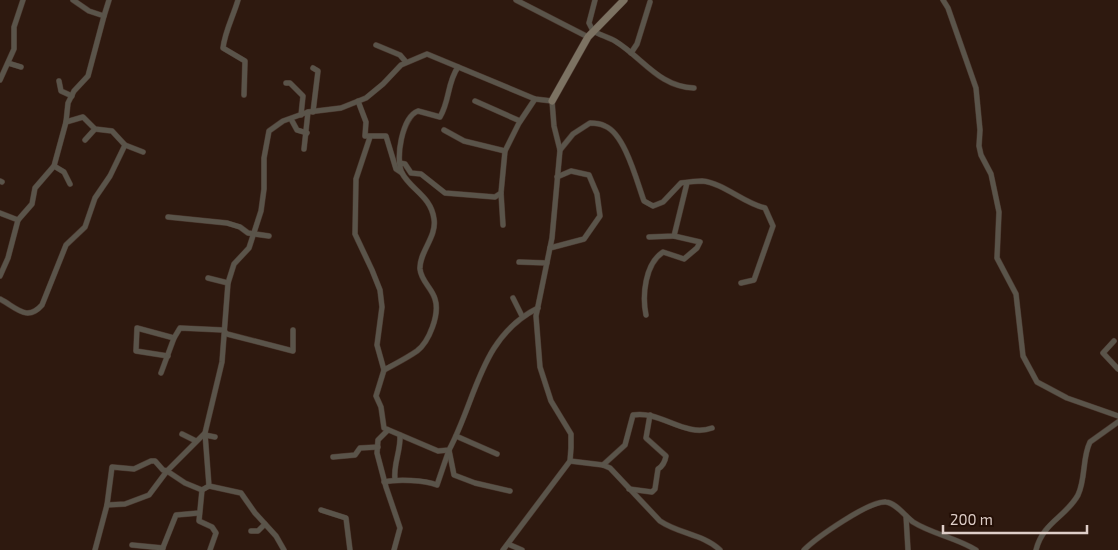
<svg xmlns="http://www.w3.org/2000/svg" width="1118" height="550" font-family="'Exo 2',sans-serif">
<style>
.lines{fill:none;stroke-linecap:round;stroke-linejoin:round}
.street-casing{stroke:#4a362d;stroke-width:6}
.secondary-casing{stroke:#4a362d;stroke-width:8}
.street{stroke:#5a544a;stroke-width:5}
.secondary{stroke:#7c7262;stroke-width:7}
</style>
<rect width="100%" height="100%" fill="#2e190f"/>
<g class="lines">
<!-- street casing -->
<g class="street-casing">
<g id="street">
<path d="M 73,0 L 89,11 L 104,16 L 109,0"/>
<path d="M 238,0 C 233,17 225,31 223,48 L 245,61 L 244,95"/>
<path d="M 516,0 L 588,37"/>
<path d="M 595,0 L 589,23 L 593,31 C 600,35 608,37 615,41 C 643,58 659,87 694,88"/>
<path d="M 943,0 L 948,8 L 976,88 L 980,130 L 979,146 L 981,155 L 991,174 L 999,212 L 997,258 L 1016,294 L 1023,356 L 1037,382 L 1067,398 L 1118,416"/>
<path d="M 376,45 L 400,55 L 406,62"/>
<path d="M 631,53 L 637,44 L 650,2"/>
<path d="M 8,63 L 21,67"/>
<path d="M 0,80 L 14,49 L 14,27 L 23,0"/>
<path d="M 59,81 L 61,91 L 72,96"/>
<path d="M 286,83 L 290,83 L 303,96 L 301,115"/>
<path d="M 358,101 L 366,122 L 365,136 L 386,136 L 396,169 L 402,173"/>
<path d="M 475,101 L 520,121"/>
<path d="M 313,112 L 318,71 L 313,68"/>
<path d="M 291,119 L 297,130 L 307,133"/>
<path d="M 66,122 L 83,117 L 95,129 L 112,131 L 125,145 L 143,152"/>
<path d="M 444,130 L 464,141 L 505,151"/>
<path d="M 370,137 L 356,179 L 355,234 L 372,270 L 380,290 L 382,307 L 377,345 L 384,370 L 376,396 L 381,407 L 384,428 L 438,451 L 449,450 C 477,398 480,337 538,308"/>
<path d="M 85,140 L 95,129"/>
<path d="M 304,149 L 308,112"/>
<path d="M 560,150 L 573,134 L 590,123 C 594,123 601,124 605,126 C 625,134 637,182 644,201 L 653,206 L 663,202 L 681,183 C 688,182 695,181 702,181 C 724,183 743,203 765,208 L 773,226 L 754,280 L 741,283"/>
<path d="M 400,163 L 405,164 L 411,173 L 421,174 L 445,193 L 495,197 L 501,193 L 505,151 L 519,123 L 535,99"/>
<path d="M 54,166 L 64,172 L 70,184"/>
<path d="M 0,181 L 2,182"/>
<path d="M 501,193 L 503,225"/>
<path d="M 0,213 L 18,220 L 32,204 L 35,188 L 54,166 L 66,122 L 68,103 L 74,91 L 88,76 L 104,16"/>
<path d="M 168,217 L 227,223 L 240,227 L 248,233 L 269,236"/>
<path d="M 649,237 L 674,236 L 687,183"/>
<path d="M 550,248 L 584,239 L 600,216 L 597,194 L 589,175 L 571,171 L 557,177"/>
<path d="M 519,262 L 547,263"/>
<path d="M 0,276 L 8,258 L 18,220"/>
<path d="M 208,278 L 228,283"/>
<path d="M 513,298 L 522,316"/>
<path d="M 0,299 C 17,308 27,322 42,305 L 66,245 L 85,227 L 95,198 L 110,176 L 125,145"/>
<path d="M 646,315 C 642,295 645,264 663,252 L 684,259 L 697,248 L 700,242 L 674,236"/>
<path d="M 1114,341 L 1103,353 L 1118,369"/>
<path d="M 168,356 L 136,351 L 137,328 L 174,338"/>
<path d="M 384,370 C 395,364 407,358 417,351 C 429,342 440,314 435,299 C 432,288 421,281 420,269 C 419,252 437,237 434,219 C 431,196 411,190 402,173 C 395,159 402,117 418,111 L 440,117 C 450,100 447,83 458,67"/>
<path d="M 161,373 L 174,338 L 180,328 L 223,330 L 227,334 L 293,351 L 293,330"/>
<path d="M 388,430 L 378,440 L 377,453 L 386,487 L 400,528 L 394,550"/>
<path d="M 182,434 L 196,441"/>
<path d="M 205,435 L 215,437"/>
<path d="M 456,436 L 497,454"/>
<path d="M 449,450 L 454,475 L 475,483 L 510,491"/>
<path d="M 333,457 L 355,455 L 360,448 L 378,447"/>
<path d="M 570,461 L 603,465 L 610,468 L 660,521 C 679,534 703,534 720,550"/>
<path d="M 603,465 L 625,445 L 633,415 C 660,410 685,438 712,428"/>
<path d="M 395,480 C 393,464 401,451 400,435"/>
<path d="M 384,482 C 397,479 425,480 437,485 L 449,450"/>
<path d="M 629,489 L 652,492 L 655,489 L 658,469 C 663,466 665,462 666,456 L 646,438 L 650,415"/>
<path d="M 202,490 L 199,521 L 212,527 L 216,533 L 210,550"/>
<path d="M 107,505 L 125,504 L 149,495 L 167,471 L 185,483 L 202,490 L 209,486"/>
<path d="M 321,510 L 346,518 L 350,550"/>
<path d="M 906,516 L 908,550"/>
<path d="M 251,531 L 258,531 L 265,524"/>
<path d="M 508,544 L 522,550"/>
<path d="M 132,545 L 163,548"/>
<path d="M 95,550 L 107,505 L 112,467 L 134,469 L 151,461 L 155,461 L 163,470 L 167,471 L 205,433"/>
<path d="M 162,550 L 176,515 L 199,513"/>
<path d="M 284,550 L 276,536 L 255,513 L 241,493 L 209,486 L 205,433 L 222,362 L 228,283 L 234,264 L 249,248 L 261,211 L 264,189 L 264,158 L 269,131 L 283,121 L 308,112 L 341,108 L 366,98 L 383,84 L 401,65 L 427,54 L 535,99 L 552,101 L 554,126 L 560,150 L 552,238 L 536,316 L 540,367 L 551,401 L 571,434 L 571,448 L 570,461 L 503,550"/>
<path d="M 804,550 C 816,538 870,500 886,502 C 896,503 905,516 913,522 C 932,534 957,538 976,550"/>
<path d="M 1036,550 C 1043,522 1066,517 1078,495 C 1086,478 1082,458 1090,442 L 1118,422"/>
</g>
</g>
<!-- secondary casing -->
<g class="secondary-casing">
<path id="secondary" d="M 552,101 L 588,37 L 624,0"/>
</g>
<!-- street -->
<use href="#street" class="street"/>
<!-- secondary -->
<use href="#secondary" class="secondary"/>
</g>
<!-- scale -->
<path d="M943 525v8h144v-8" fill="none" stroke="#decec8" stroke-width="2.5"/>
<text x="950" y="525" font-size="15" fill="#decec8" stroke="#240f06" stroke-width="4" paint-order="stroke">200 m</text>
</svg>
